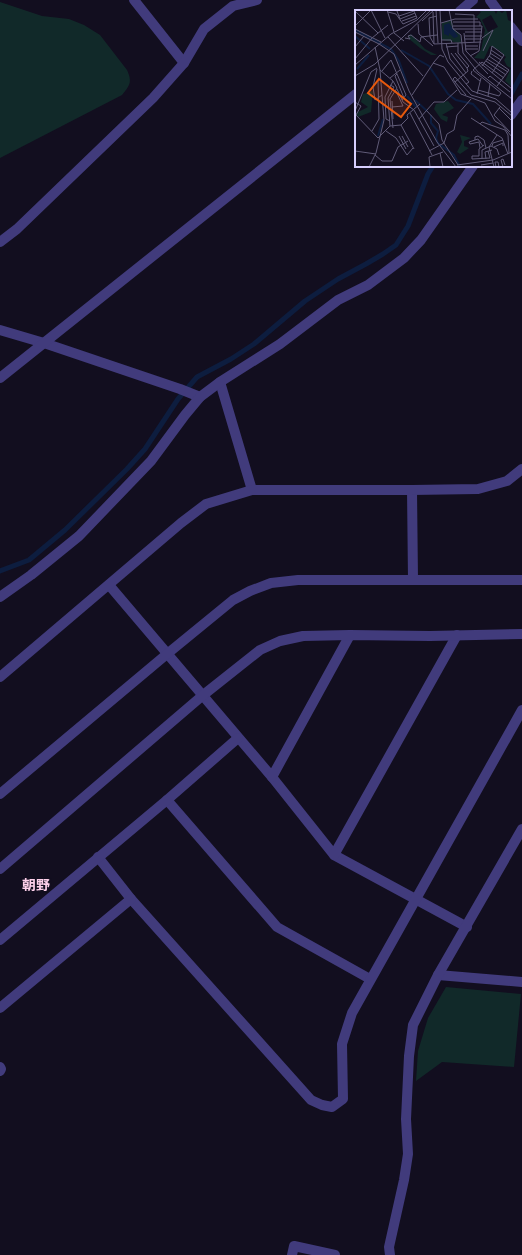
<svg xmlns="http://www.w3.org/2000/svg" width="522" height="1255" font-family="Figtree,'Noto Sans JP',sans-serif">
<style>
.green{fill:#112929}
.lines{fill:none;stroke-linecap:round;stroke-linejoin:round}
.stream{stroke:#0d1d3f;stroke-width:5}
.minor{stroke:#413b7c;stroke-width:10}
.tertiary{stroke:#413b7c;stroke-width:10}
.labels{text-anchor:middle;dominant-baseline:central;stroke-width:4;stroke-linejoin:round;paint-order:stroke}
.quarter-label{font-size:14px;font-weight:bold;fill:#fdd0ea;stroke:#120e1f}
.inset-river{fill:none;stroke:#0d1d3f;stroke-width:2}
.inset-road{fill:none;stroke:#605b78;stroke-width:1}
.view{fill:#e8590c;fill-opacity:0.15;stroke:#e8590c;stroke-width:2}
.inset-edge{fill:none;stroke:#d6cefd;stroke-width:2}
</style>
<rect width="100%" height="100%" fill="#120e1f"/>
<!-- green -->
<g class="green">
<path d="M 0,2 L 42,16 L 69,19 L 84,25 L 100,35 L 127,70 C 133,83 129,86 122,95 L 0,158 Z"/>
<path d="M 446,987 L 521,994 L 514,1067 L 442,1062 L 416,1081 L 418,1051 L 428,1018 Z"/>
</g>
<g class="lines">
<!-- stream -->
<g class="stream">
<path d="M 511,94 L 522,74"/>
<path d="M 0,571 L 29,560 L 65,530 L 127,469 L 145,449 L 178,399 L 197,377 L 231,359 L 254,344 L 305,301 L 338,279 L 366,264 L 383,254 L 396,245 L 408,226 L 428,174 L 433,166"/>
</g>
<!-- minor -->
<g class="minor">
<path d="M 134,0 L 184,63"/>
<path d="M 490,0 L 498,11"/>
<path d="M 460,11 L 473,0"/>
<path d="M 511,27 L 522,41"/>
<path d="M 511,115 L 522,100"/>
<path d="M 0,242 L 17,229 L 153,98 L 184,63 L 204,29 L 233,6 L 257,0"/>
<path d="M 0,330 L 44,343 L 180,389 L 200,397"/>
<path d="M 0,378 L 356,94"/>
<path d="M 220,382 L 252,490"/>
<path d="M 412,490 L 413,580"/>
<path d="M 109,585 L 272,777 L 334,855 L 467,927"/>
<path d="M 0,597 L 31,575 L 79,536 L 151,461 L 185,415 L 200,397 L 220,382 L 280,344 L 338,300 L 368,285 L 404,258 L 421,240 L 473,166"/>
<path d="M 0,677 L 181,523 L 206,504 L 252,490 L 412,490 L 478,489 L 507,481 L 522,469"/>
<path d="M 272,777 L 350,635"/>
<path d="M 0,794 L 167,654 L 233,600 L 250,591 L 271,583 L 298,580 L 522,580"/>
<path d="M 167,800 L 277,927 L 370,979"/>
<path d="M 334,855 L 457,635"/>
<path d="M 98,857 L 131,899 L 311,1100 L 322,1105 L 332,1107 L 343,1099 L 342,1044 L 352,1013 L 522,710"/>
<path d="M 0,940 L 167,800 L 238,738"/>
<path d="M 438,975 L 522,982"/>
<path d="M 0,1008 L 131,899"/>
<path d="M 0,1067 L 1,1069 L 0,1071"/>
<path d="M 292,1255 L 294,1246 L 335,1255"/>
<path d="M 390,1255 L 389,1247 L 404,1180 L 408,1154 L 406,1119 L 409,1056 L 413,1025 L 438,975 L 522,829"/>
</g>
<!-- tertiary -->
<path class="tertiary" d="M 0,869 L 202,696 L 260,650 L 280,641 L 303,636 L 350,635 L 430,636 L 522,634"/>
</g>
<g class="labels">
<!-- quarter labels -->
<g class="quarter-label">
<text x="36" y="885">朝野</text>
</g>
</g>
<!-- overview -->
<g transform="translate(355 10)">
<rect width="157" height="157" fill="#120e1f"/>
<path d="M 123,0 L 139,0 L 141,4 L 143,0 L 147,3 L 151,0 L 153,10 L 157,12 L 157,77 L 150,71 L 156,58 L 152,56 L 149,50 L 151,47 L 144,40 L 135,36 L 129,49 L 119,48 L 126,40 L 130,20 L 125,9 L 121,7 L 126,2 ZM 136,5 L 143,17 L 133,22 L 127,10 ZM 97,10 L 98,18 L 105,24 L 106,33 L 87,30 L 87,13 ZM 56,24 L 70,39 L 82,45 L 76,45 L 65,38 L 53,28 ZM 18,81 L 16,102 L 3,107 L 1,103 L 13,97 L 6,92 L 8,84 ZM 93,91 L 99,98 L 87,105 L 93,107 L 92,112 L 86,109 L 79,99 L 81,94 ZM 105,125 L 116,128 L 109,131 L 109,136 L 114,138 L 105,144 L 102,142 L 107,132 Z" fill="#112929" fill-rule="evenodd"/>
<path d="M 94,13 L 103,26 L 102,27 L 99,28 L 94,23 L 94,26 L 89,24 L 89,15 Z" fill="#0d1d3f"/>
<path class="inset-river" d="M 0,20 L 36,39 L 44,51 L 52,73M 0,26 L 15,39M 46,40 L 74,56 L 93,84 L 101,90 L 118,94 L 136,114M 2,59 L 14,45M 52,86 L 61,97M 60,90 L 72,101M 76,105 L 76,113 L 83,121 L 81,128 L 83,133 L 99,145 L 105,157M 23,126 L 28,109"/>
<path class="inset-road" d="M 16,0 L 30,28M 32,0 L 39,22M 44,0 L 42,1 L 45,9 L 60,3M 81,0 L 83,33M 85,0 L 87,39 L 93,52 L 117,81 L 141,89 L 157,103M 94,0 L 98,19 L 106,25 L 108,43 L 123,62 L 157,89M 0,1 L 23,23M 33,2 L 41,4 L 48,14M 78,2 L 79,34M 100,4 L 119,5 L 119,32M 44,6 L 59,1 L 62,8 L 48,14M 47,11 L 61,6M 67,11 L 79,0M 98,12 L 125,12 L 125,16M 86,13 L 100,9 L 123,9M 63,14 L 64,24 L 78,36M 0,16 L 16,0M 98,16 L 127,16 L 124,41 L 115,46M 0,19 L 26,32M 98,19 L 127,19M 0,22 L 24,34M 110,22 L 127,22M 39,23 L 49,31M 109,23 L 111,41 L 133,64M 110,26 L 127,26M 33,27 L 68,66M 75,27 L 79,34 L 126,32M 75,27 L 74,8 L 82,6M 17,28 L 33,15M 50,28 L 55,29 L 53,26 L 56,25 L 65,32 L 66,27 L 82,25M 127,28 L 138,20 L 128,41M 110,29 L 127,29M 87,30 L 96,30 L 97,33M 91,33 L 95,49 L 114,72 L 111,74M 103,33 L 103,43 L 114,56 L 112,58 L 113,61 L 100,72 L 111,85M 24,34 L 39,44 L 54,81 L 82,132 L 101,157M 110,36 L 123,36M 0,37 L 9,26M 20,37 L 25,60 L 38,71 L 42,78 L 35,89 L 38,118M 91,37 L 103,36M 110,39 L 123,39M 136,40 L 148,48M 96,43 L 111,63M 100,43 L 112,58M 135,43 L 146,50M 134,46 L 154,60 L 142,76M 0,49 L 17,28M 132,49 L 153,62M 131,51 L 151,65M 124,52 L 157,79M 78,53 L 89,57 L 106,84 L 130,93 L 140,111 L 148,116 L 157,127M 0,55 L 36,24 L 62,10 L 72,0M 127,56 L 135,45 L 137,36 L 149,45 L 137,63M 22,59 L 18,77 L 20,90 L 27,85M 27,61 L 36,50 L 51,85 L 47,90M 117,61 L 116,64 L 125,71M 42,64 L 40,66 L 49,88M 0,66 L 20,54 L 76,0M 35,68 L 45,60M 133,68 L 135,66 L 155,82M 100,72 L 98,69 L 100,67 L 116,85 L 140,92 L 157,106M 42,79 L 48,92 L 59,100 L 79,136M 123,80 L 144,86 L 146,83 L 118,60 L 127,52 L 149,68M 122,84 L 126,68M 57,85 L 79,52 L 85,45 L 89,47M 133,86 L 135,74M 37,91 L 38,109M 0,92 L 6,96 L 1,105M 37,97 L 48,96 L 41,81M 145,97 L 139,105 L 155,122M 144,98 L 157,111M 71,100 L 84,114 L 87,130 L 103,155M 0,101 L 16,62 L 22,58M 55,103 L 77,145M 0,104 L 23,128M 116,108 L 147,128 L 153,144M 64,109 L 79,92 L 89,92 L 102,80M 35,111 L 31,109 L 30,87 L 38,71M 125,114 L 127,112 L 150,120 L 153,125 L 154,143M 46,115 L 59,139M 35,116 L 33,88 L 39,77 L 35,75M 17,121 L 24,109 L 23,70M 31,121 L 41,128 L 52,145 L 58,138M 44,126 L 51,139M 47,126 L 53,137M 23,128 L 35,116 L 46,115 L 53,108 L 52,105 L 65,94M 120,130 L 120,127 L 123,126 L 129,130 L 131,138M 137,136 L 138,133 L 148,130M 139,137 L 148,133 L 148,136M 125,138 L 124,132 L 115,134 L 114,132 L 123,129 L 128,136M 0,141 L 21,144M 74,141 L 89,133 L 92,124 L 99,120 L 102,105 L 116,89M 85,143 L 88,157M 20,145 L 27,151 L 37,151 L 43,137 L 53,131M 124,146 L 117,146 L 117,149 L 135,148 L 133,141M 124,146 L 124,139 L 129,135M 127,149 L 127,140 L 136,136 L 142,139 L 144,145M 131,149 L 130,142 L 137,140M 102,155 L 138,150 L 157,142M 126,155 L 138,153M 14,157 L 21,143 L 29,110 L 25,60M 75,157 L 74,147 L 88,142M 139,157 L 134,137 L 142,125M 141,157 L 140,152 L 143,152 L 144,157M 148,157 L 146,150 L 148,149 L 150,155"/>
<path class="view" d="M 24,69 L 56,94 L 46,107 L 13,83 Z"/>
<rect width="157" height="157" class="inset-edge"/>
</g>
</svg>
